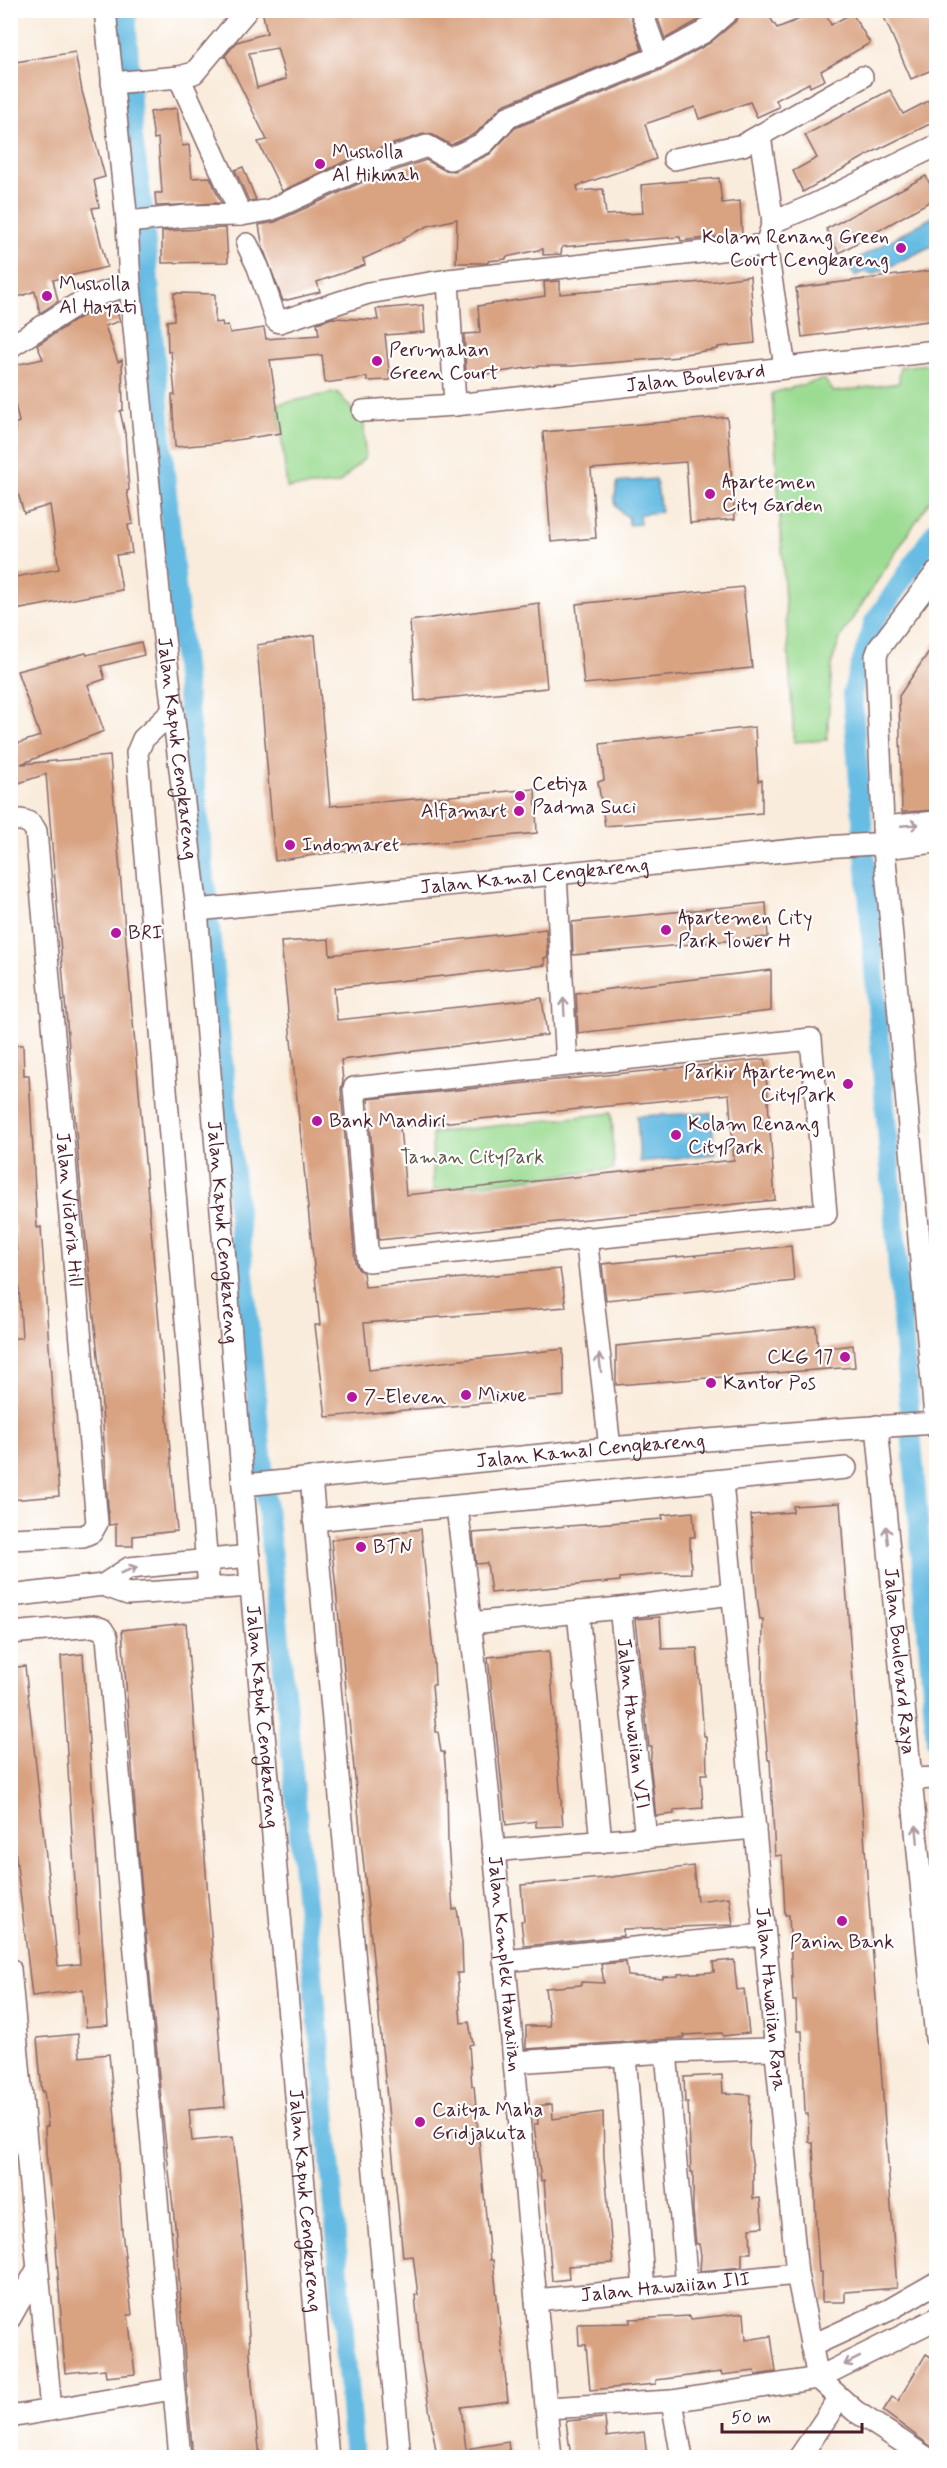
<svg xmlns="http://www.w3.org/2000/svg" width="947" height="2468" font-family="Mynerve,sans-serif">
<style>
.green{fill:#9bdb92;stroke:#727d5e;stroke-width:1.5}
.water{fill:#66bce3;stroke:#586e87;stroke-width:1.5}
.lines{fill:none;stroke-linecap:round;stroke-linejoin:round}
.canal{stroke:#66bce3;stroke-width:20}
.building{fill:#d9a382;fill-rule:evenodd}
.minor-casing{stroke:#876769;stroke-width:24}
.minor{stroke:#fff;stroke-width:21}
.oneway{stroke:#ae9aa0}
.poi-dot{fill:#b5179e;stroke:#fff;stroke-width:2}
.labels{text-anchor:middle;dominant-baseline:central;stroke-width:4.5;stroke-linejoin:round;paint-order:stroke}
.poi-label{font-size:20px;fill:#4a1f2b;stroke:#fff;text-anchor:start}
.street-label{font-size:20px;fill:#4a1f2b;stroke:#fff}
.park-label{font-size:20px;fill:#62574a;stroke:#fff}
</style>
<rect width="100%" height="100%" fill="#fff"/>
<filter id="ink" filterUnits="userSpaceOnUse"><feTurbulence type="fractalNoise" baseFrequency=".0167" numOctaves="2"/><feDisplacementMap in="SourceGraphic" scale="12" xChannelSelector="R" yChannelSelector="G"/><feConvolveMatrix kernelMatrix="1 2 1 2 8 2 1 2 1" color-interpolation-filters="sRGB"/></filter>
<filter id="wash" filterUnits="userSpaceOnUse"><feTurbulence type="fractalNoise" baseFrequency=".008" numOctaves="4" result="noise"/><feDisplacementMap in="SourceGraphic" scale="24" xChannelSelector="R" yChannelSelector="G"/><feGaussianBlur stdDeviation="1.35" result="paint"/><feColorMatrix in="noise" values="0 0 0 0 0 0 0 0 0 0 0 0 0 0 0 0 0 1.4 0 .05"/><feComposite in="paint" operator="in"/></filter>
<g filter="url(#wash)">
<rect width="100%" height="100%" fill="#f9ecdc"/>
<!-- green -->
<g class="green">
<path d="M 936,363 L 936,491 L 841,636 L 832,662 L 827,740 L 794,742 L 772,393 L 824,379 L 834,392 L 899,383 L 900,367 Z"/>
<path d="M 337,392 L 364,423 L 365,458 L 338,484 L 287,488 L 278,404 Z"/>
<path d="M 612,1113 L 614,1169 L 433,1190 L 432,1133 Z"/>
</g>
<!-- water -->
<g class="water">
<path d="M 936,215 L 936,244 L 874,274 L 863,272 L 855,276 L 850,269 L 857,259 Z"/>
<path d="M 656,479 L 661,512 L 639,514 L 640,524 L 629,525 L 628,517 C 613,508 613,499 618,482 Z"/>
<path d="M 711,1113 L 715,1154 L 640,1162 L 637,1116 Z"/>
</g>
<g class="lines">
<!-- canal -->
<g class="canal">
<path d="M 126,10 L 133,138 L 143,209 L 163,453 L 324,2086 L 354,2458"/>
<path d="M 936,530 L 874,622 L 852,694 L 936,1742"/>
</g>
</g>
<g id="blocks">
<!-- building -->
<g class="building">
<path d="M 262,10 L 629,10 L 642,50 L 503,105 L 476,133 L 451,145 L 433,135 L 423,134 L 357,156 L 282,191 L 258,142 L 267,140 L 226,57 L 224,57 L 237,42 L 267,33 ZM 277,48 L 286,79 L 257,88 L 249,53 Z"/>
<path d="M 655,10 L 709,10 L 697,21 L 665,39 Z"/>
<path d="M 741,10 L 765,10 L 777,28 L 807,16 L 804,10 L 824,10 L 831,25 L 852,13 L 870,43 L 821,71 L 825,80 L 810,87 L 809,83 L 776,100 L 779,107 L 757,117 L 750,102 L 699,119 L 695,107 L 645,124 L 656,159 L 577,186 L 578,191 L 603,189 L 606,215 L 643,213 L 641,185 L 719,178 L 722,203 L 740,201 L 742,234 L 681,241 L 680,237 L 625,241 L 562,247 L 561,254 L 543,255 L 543,249 L 506,257 L 506,259 L 488,261 L 488,263 L 456,263 L 457,219 L 428,226 L 403,238 L 404,240 L 394,245 L 363,259 L 365,265 L 317,282 L 320,292 L 283,301 L 263,248 L 259,225 L 275,222 L 367,180 L 426,160 L 444,170 L 455,171 L 490,154 L 515,128 L 663,69 L 710,43 L 737,20 Z"/>
<path d="M 881,10 L 936,10 L 936,68 L 911,79 Z"/>
<path d="M 75,52 L 82,91 L 105,177 L 94,180 L 99,207 L 92,208 L 107,267 L 53,280 L 58,301 L 40,313 L 35,291 L 10,300 L 10,63 Z"/>
<path d="M 890,90 L 903,114 L 936,97 L 936,121 L 871,153 L 803,192 L 793,171 L 817,158 L 805,135 Z"/>
<path d="M 177,108 L 182,146 L 189,145 L 192,178 L 210,177 L 221,203 L 156,206 L 155,193 L 162,193 L 158,138 L 154,139 L 150,112 Z"/>
<path d="M 243,167 L 256,200 L 249,201 L 235,170 Z"/>
<path d="M 926,176 L 936,198 L 839,253 L 826,229 Z"/>
<path d="M 226,228 L 228,262 L 162,263 L 162,231 Z"/>
<path d="M 936,270 L 936,320 L 802,337 L 796,288 Z"/>
<path d="M 750,276 L 755,343 L 718,347 L 718,349 L 678,355 L 678,357 L 572,366 L 540,366 L 466,377 L 464,334 L 480,333 L 478,306 L 545,296 L 544,282 L 560,281 L 560,294 L 715,281 Z"/>
<path d="M 174,293 L 215,294 L 215,323 L 222,322 L 223,326 L 228,325 L 230,333 L 264,328 L 266,339 L 319,335 L 317,323 L 332,318 L 378,320 L 376,309 L 423,305 L 425,332 L 385,335 L 390,380 L 367,381 L 367,377 L 325,383 L 322,355 L 270,360 L 281,433 L 211,444 L 175,447 L 172,395 L 175,395 L 171,352 L 168,352 L 167,321 L 174,320 Z"/>
<path d="M 114,303 L 120,321 L 105,326 L 118,362 L 122,360 L 123,410 L 120,411 L 125,433 L 129,490 L 127,491 L 133,524 L 128,525 L 132,553 L 116,555 L 122,590 L 10,611 L 10,578 L 59,569 L 50,505 L 24,513 L 13,477 L 10,478 L 10,432 L 16,431 L 14,424 L 19,422 L 10,382 L 10,366 L 43,359 L 37,345 L 80,317 Z"/>
<path d="M 727,417 L 735,519 L 690,523 L 686,462 L 591,469 L 596,538 L 551,542 L 543,432 Z"/>
<path d="M 743,587 L 752,668 L 584,684 L 576,604 Z"/>
<path d="M 539,603 L 547,688 L 415,701 L 410,621 Z"/>
<path d="M 315,635 L 330,806 L 535,789 L 537,833 L 328,853 L 275,861 L 257,645 Z"/>
<path d="M 936,641 L 936,810 L 902,812 L 899,696 Z"/>
<path d="M 141,642 L 144,655 L 101,666 L 105,679 L 88,685 L 104,731 L 21,764 L 110,756 L 177,1531 L 133,1536 L 133,1546 L 116,1546 L 116,1524 L 109,1525 L 100,1375 L 82,1202 L 46,774 L 10,786 L 10,746 L 40,736 L 17,671 L 86,653 L 87,655 Z"/>
<path d="M 755,727 L 758,781 L 762,780 L 762,813 L 605,826 L 598,782 L 604,780 L 600,744 Z"/>
<path d="M 766,903 L 768,937 L 573,955 L 572,922 Z"/>
<path d="M 546,929 L 548,957 L 544,958 L 545,965 L 334,988 L 337,1020 L 542,998 L 547,1035 L 341,1060 L 343,1081 L 341,1089 L 355,1262 L 358,1269 L 363,1273 L 365,1287 L 560,1269 L 566,1307 L 364,1323 L 369,1370 L 563,1349 L 564,1396 L 326,1417 L 315,1325 L 320,1325 L 281,942 L 329,939 L 330,955 Z"/>
<path d="M 771,970 L 771,1011 L 578,1033 L 576,993 Z"/>
<path d="M 10,1045 L 23,1045 L 24,1075 L 29,1075 L 37,1228 L 41,1227 L 59,1496 L 10,1500 L 10,1338 L 22,1338 L 15,1225 L 10,1226 Z"/>
<path d="M 765,1059 L 775,1200 L 379,1240 L 368,1099 ZM 729,1094 L 734,1160 L 406,1195 L 400,1127 Z"/>
<path d="M 791,1246 L 794,1281 L 606,1300 L 602,1264 Z"/>
<path d="M 816,1326 L 818,1349 L 853,1345 L 855,1367 L 616,1385 L 616,1346 Z"/>
<path d="M 840,1503 L 897,2288 L 845,2292 L 845,2302 L 822,2302 L 822,2272 L 819,2272 L 816,2224 L 813,2142 L 809,2142 L 808,2114 L 805,2114 L 802,2031 L 797,2031 L 796,2001 L 793,2001 L 789,1915 L 785,1915 L 782,1855 L 775,1856 L 770,1760 L 768,1760 L 762,1696 L 763,1619 L 760,1619 L 757,1597 L 751,1515 L 793,1512 L 793,1506 Z"/>
<path d="M 693,1512 L 695,1537 L 690,1537 L 691,1573 L 661,1574 L 620,1578 L 620,1581 L 491,1593 L 487,1563 L 476,1564 L 473,1533 L 663,1519 L 662,1515 Z"/>
<path d="M 421,1529 L 434,1663 L 435,1685 L 432,1685 L 436,1732 L 438,1732 L 441,1752 L 444,1752 L 447,1785 L 448,1842 L 453,1910 L 457,1909 L 462,1943 L 463,1973 L 457,1973 L 461,2023 L 469,2022 L 473,2044 L 469,2045 L 472,2086 L 474,2086 L 490,2260 L 493,2260 L 508,2401 L 461,2407 L 466,2449 L 508,2442 L 510,2457 L 437,2457 L 421,2358 L 415,2295 L 418,2295 L 413,2256 L 403,2257 L 331,1540 Z"/>
<path d="M 660,1617 L 662,1649 L 697,1648 L 704,1736 L 706,1736 L 707,1774 L 701,1774 L 703,1808 L 674,1810 L 674,1814 L 656,1816 L 650,1763 L 652,1747 L 649,1747 L 635,1619 Z"/>
<path d="M 186,1623 L 225,2107 L 189,2110 L 192,2141 L 233,2137 L 241,2206 L 252,2384 L 260,2457 L 193,2457 L 187,2389 L 176,2234 L 162,2110 L 137,1835 L 122,1630 Z"/>
<path d="M 549,1651 L 563,1826 L 536,1827 L 536,1821 L 506,1825 L 488,1657 Z"/>
<path d="M 83,1654 L 108,2025 L 86,2027 L 83,1990 L 32,1996 L 10,1805 L 10,1668 L 25,1666 L 58,1966 L 80,1964 L 61,1656 Z"/>
<path d="M 693,1866 L 697,1901 L 729,1897 L 733,1925 L 623,1929 L 623,1936 L 524,1946 L 521,1921 L 524,1921 L 521,1885 L 604,1878 Z"/>
<path d="M 734,1960 L 737,1990 L 744,1989 L 749,2033 L 723,2036 L 722,2033 L 684,2035 L 684,2038 L 667,2039 L 526,2049 L 526,2026 L 550,2026 L 545,1988 L 581,1985 L 581,1982 L 604,1983 L 601,1964 L 626,1962 L 628,1976 L 663,1979 L 663,1977 L 678,1976 L 678,1974 L 714,1972 L 713,1962 Z"/>
<path d="M 78,2034 L 80,2057 L 109,2054 L 115,2118 L 122,2231 L 132,2315 L 128,2315 L 135,2374 L 106,2377 L 105,2369 L 65,2373 L 55,2232 L 46,2152 L 45,2127 L 48,2126 L 44,2091 L 42,2092 L 37,2038 Z"/>
<path d="M 722,2075 L 723,2093 L 750,2095 L 749,2145 L 753,2167 L 753,2199 L 760,2198 L 763,2227 L 750,2228 L 751,2253 L 742,2253 L 742,2267 L 700,2271 L 701,2255 L 699,2244 L 696,2244 L 693,2210 L 693,2172 L 691,2172 L 688,2102 L 685,2102 L 684,2077 Z"/>
<path d="M 552,2104 L 553,2119 L 603,2112 L 604,2157 L 613,2263 L 568,2266 L 569,2279 L 552,2281 L 544,2180 L 541,2181 L 534,2124 L 538,2124 L 537,2106 Z"/>
<path d="M 744,2313 L 746,2340 L 771,2336 L 776,2372 L 756,2375 L 755,2371 L 722,2375 L 721,2372 L 656,2380 L 656,2384 L 590,2390 L 586,2345 L 579,2345 L 578,2324 L 630,2323 L 630,2319 L 690,2316 L 691,2319 Z"/>
<path d="M 926,2354 L 936,2360 L 936,2450 L 883,2411 L 892,2397 L 898,2401 Z"/>
<path d="M 605,2418 L 607,2437 L 644,2432 L 647,2457 L 571,2457 L 566,2421 Z"/>
</g>
</g>
</g>
<g filter="url(#ink)">
<use href="#blocks" fill-opacity="0" stroke="#876769" stroke-width="1.5"/>
<g class="lines">
<!-- minor casing -->
<g class="minor-casing">
<g id="minor">
<path id="s1" d="M 105,10 L 127,222 L 130,285 L 161,613 L 197,910 L 251,1586 L 328,2458"/>
<path d="M 641,10 L 658,57"/>
<path d="M 179,77 L 241,215 L 270,210 L 362,168 L 427,146 L 450,159 L 484,143 L 508,117 L 658,57 L 704,32 L 729,10"/>
<path d="M 112,83 L 179,77 L 194,73 L 247,10"/>
<path d="M 760,136 L 773,222 L 766,245 L 785,367"/>
<path d="M 674,159 L 743,145 L 862,77"/>
<path d="M 127,222 L 187,216 L 241,215"/>
<path d="M 773,222 L 809,207 L 936,146"/>
<path d="M 247,244 L 258,267 L 276,320 L 279,322 L 368,293 L 448,280"/>
<path d="M 10,347 L 74,306 L 103,293 L 130,285"/>
<path d="M 455,405 L 448,280 L 766,245"/>
<path id="s2" d="M 363,411 L 455,405 L 936,351"/>
<path d="M 936,573 L 879,648 L 876,656 L 884,848 L 936,1428"/>
<path d="M 173,711 L 143,739 L 137,753 L 209,1588"/>
<path id="s3" d="M 10,820 C 22,819 30,820 36,831 L 97,1523 L 92,1532 L 83,1536 L 10,1539"/>
<path d="M 883,827 L 936,822"/>
<path d="M 556,874 L 567,1065"/>
<path id="s4" d="M 197,910 L 824,847 L 873,844 L 884,848 L 936,842"/>
<path d="M 811,1039 L 826,1214 L 368,1261 L 354,1088 Z"/>
<path d="M 586,1237 L 610,1448"/>
<path id="s5" d="M 877,1426 L 936,2038"/>
<path d="M 311,1478 L 400,2458"/>
<path id="s6" d="M 722,1482 L 797,2274 L 818,2378 L 855,2411 L 927,2458"/>
<path id="s7" d="M 244,1485 L 610,1448 L 841,1429 L 936,1423"/>
<path id="s8" d="M 457,1507 C 495,1823 520,2141 551,2458"/>
<path d="M 314,1520 L 846,1468"/>
<path d="M 103,1585 L 129,1568 L 249,1556"/>
<path d="M 10,1596 L 103,1585 L 128,1594 L 251,1586"/>
<path id="s9" d="M 620,1608 L 646,1838"/>
<path d="M 578,1612 L 601,1842"/>
<path d="M 471,1623 L 620,1608 L 732,1594"/>
<path d="M 10,1633 L 93,1626 L 102,1629 L 107,1637 L 180,2458"/>
<path d="M 912,1779 L 936,1778"/>
<path d="M 493,1851 L 755,1828"/>
<path d="M 504,1961 L 763,1935"/>
<path d="M 10,1969 L 51,2410"/>
<path d="M 666,2052 L 687,2286"/>
<path d="M 625,2055 L 644,2290"/>
<path d="M 515,2062 L 666,2052 L 775,2049"/>
<path id="s10" d="M 536,2300 L 797,2274"/>
<path d="M 10,2318 L 37,2270"/>
<path d="M 811,2346 L 889,2310 L 936,2283"/>
<path d="M 672,2401 L 682,2458"/>
<path d="M 546,2408 L 672,2401 L 818,2378 L 936,2319"/>
<path d="M 10,2417 L 172,2389"/>
<path d="M 799,2458 L 839,2399"/>
</g>
</g>
<!-- minor -->
<use href="#minor" class="minor"/>
</g>
<!-- one-way arrows -->
<defs><path id="oneway-shaft" d="M-6 0H5M1.5-3L5.5 0L1.5 3" fill="none" stroke-width="1.6" stroke-linecap="round" stroke-linejoin="round" transform="scale(1.5)"/></defs>
<g class="oneway">
<use href="#oneway-shaft" transform="translate(910 825) rotate(-5)"/>
<use href="#oneway-shaft" transform="translate(564 1007) rotate(-93)"/>
<use href="#oneway-shaft" transform="translate(600 1363) rotate(-97)"/>
<use href="#oneway-shaft" transform="translate(887 1535) rotate(-96)"/>
<use href="#oneway-shaft" transform="translate(129 1570) rotate(-21)"/>
<use href="#oneway-shaft" transform="translate(917 1834) rotate(-95)"/>
<use href="#oneway-shaft" transform="translate(852 2361) rotate(153)"/>
</g>
</g>
<!-- markers -->
<g class="poi-dot">
<circle cx="320" cy="164" r="6"/>
<circle cx="901" cy="248" r="6"/>
<circle cx="47" cy="296" r="6"/>
<circle cx="377" cy="361" r="6"/>
<circle cx="710" cy="494" r="6"/>
<circle cx="520" cy="796" r="6"/>
<circle cx="519" cy="811" r="6"/>
<circle cx="290" cy="845" r="6"/>
<circle cx="666" cy="930" r="6"/>
<circle cx="116" cy="933" r="6"/>
<circle cx="848" cy="1084" r="6"/>
<circle cx="317" cy="1121" r="6"/>
<circle cx="676" cy="1135" r="6"/>
<circle cx="845" cy="1357" r="6"/>
<circle cx="711" cy="1383" r="6"/>
<circle cx="466" cy="1395" r="6"/>
<circle cx="352" cy="1397" r="6"/>
<circle cx="361" cy="1547" r="6"/>
<circle cx="842" cy="1921" r="6"/>
<circle cx="420" cy="2122" r="6"/>
</g>
<g class="labels">
<!-- poi labels -->
<g class="poi-label">
<text x="332" y="152">Musholla<tspan x="332" dy="23">Al Hikmah</tspan></text>
<text x="889" y="237" text-anchor="end">Kolam Renang Green<tspan x="889" dy="23">Court Cengkareng</tspan></text>
<text x="59" y="284">Musholla<tspan x="59" dy="23">Al Hayati</tspan></text>
<text x="389" y="350">Perumahan<tspan x="389" dy="23">Green Court</tspan></text>
<text x="722" y="482">Apartemen<tspan x="722" dy="23">City Garden</tspan></text>
<text x="532" y="784">Cetiya<tspan x="532" dy="23">Padma Suci</tspan></text>
<text x="507" y="811" text-anchor="end">Alfamart</text>
<text x="302" y="845">Indomaret</text>
<text x="678" y="918">Apartemen City<tspan x="678" dy="23">Park Tower H</tspan></text>
<text x="128" y="933">BRI</text>
<text x="836" y="1072" text-anchor="end">Parkir Apartemen<tspan x="836" dy="23">CityPark</tspan></text>
<text x="329" y="1121">Bank Mandiri</text>
<text x="688" y="1124">Kolam Renang<tspan x="688" dy="23">CityPark</tspan></text>
<text x="833" y="1357" text-anchor="end">CKG 17</text>
<text x="723" y="1383">Kantor Pos</text>
<text x="478" y="1395">Mixue</text>
<text x="364" y="1397">7-Eleven</text>
<text x="373" y="1547">BTN</text>
<text x="842" y="1942" text-anchor="middle">Panin Bank</text>
<text x="432" y="2110">Caitya Maha<tspan x="432" dy="23">Gridjakuta</tspan></text>
</g>
<!-- street labels -->
<g class="street-label">
<text stroke="none"><textPath href="#s2" startOffset="334">Jalan Boulevard</textPath></text>
<text stroke="none"><textPath href="#s1" startOffset="742">Jalan Kapuk Cengkareng</textPath></text>
<text stroke="none"><textPath href="#s4" startOffset="339">Jalan Kamal Cengkareng</textPath></text>
<text stroke="none"><textPath href="#s3" startOffset="410">Jalan Victoria Hill</textPath></text>
<text stroke="none"><textPath href="#s1" startOffset="1228">Jalan Kapuk Cengkareng</textPath></text>
<text stroke="none"><textPath href="#s7" startOffset="348">Jalan Kamal Cengkareng</textPath></text>
<text stroke="none"><textPath href="#s5" startOffset="236">Jalan Boulevard Raya</textPath></text>
<text stroke="none"><textPath href="#s1" startOffset="1714">Jalan Kapuk Cengkareng</textPath></text>
<text stroke="none"><textPath href="#s9" startOffset="116">Jalan Hawaiian VII</textPath></text>
<text stroke="none"><textPath href="#s8" startOffset="459">Jalan Komplek Hawaiian</textPath></text>
<text stroke="none"><textPath href="#s6" startOffset="519">Jalan Hawaiian Raya</textPath></text>
<text stroke="none"><textPath href="#s1" startOffset="2200">Jalan Kapuk Cengkareng</textPath></text>
<text stroke="none"><textPath href="#s10" startOffset="130">Jalan Hawaiian III</textPath></text>
</g>
<!-- park labels -->
<g class="park-label">
<text x="472" y="1157">Taman CityPark</text>
</g>
</g>
<!-- margin -->
<rect width="947" height="2468" fill="none" stroke="#fff" stroke-width="36"/>
<!-- scale -->
<path d="M722 2423v9h140v-9" fill="none" stroke="#4a1f2b" stroke-width="3"/>
<text x="731" y="2423" font-size="18" fill="#4a1f2b" stroke="#ffffff" stroke-width="4.5" paint-order="stroke">50 m</text>
</svg>
